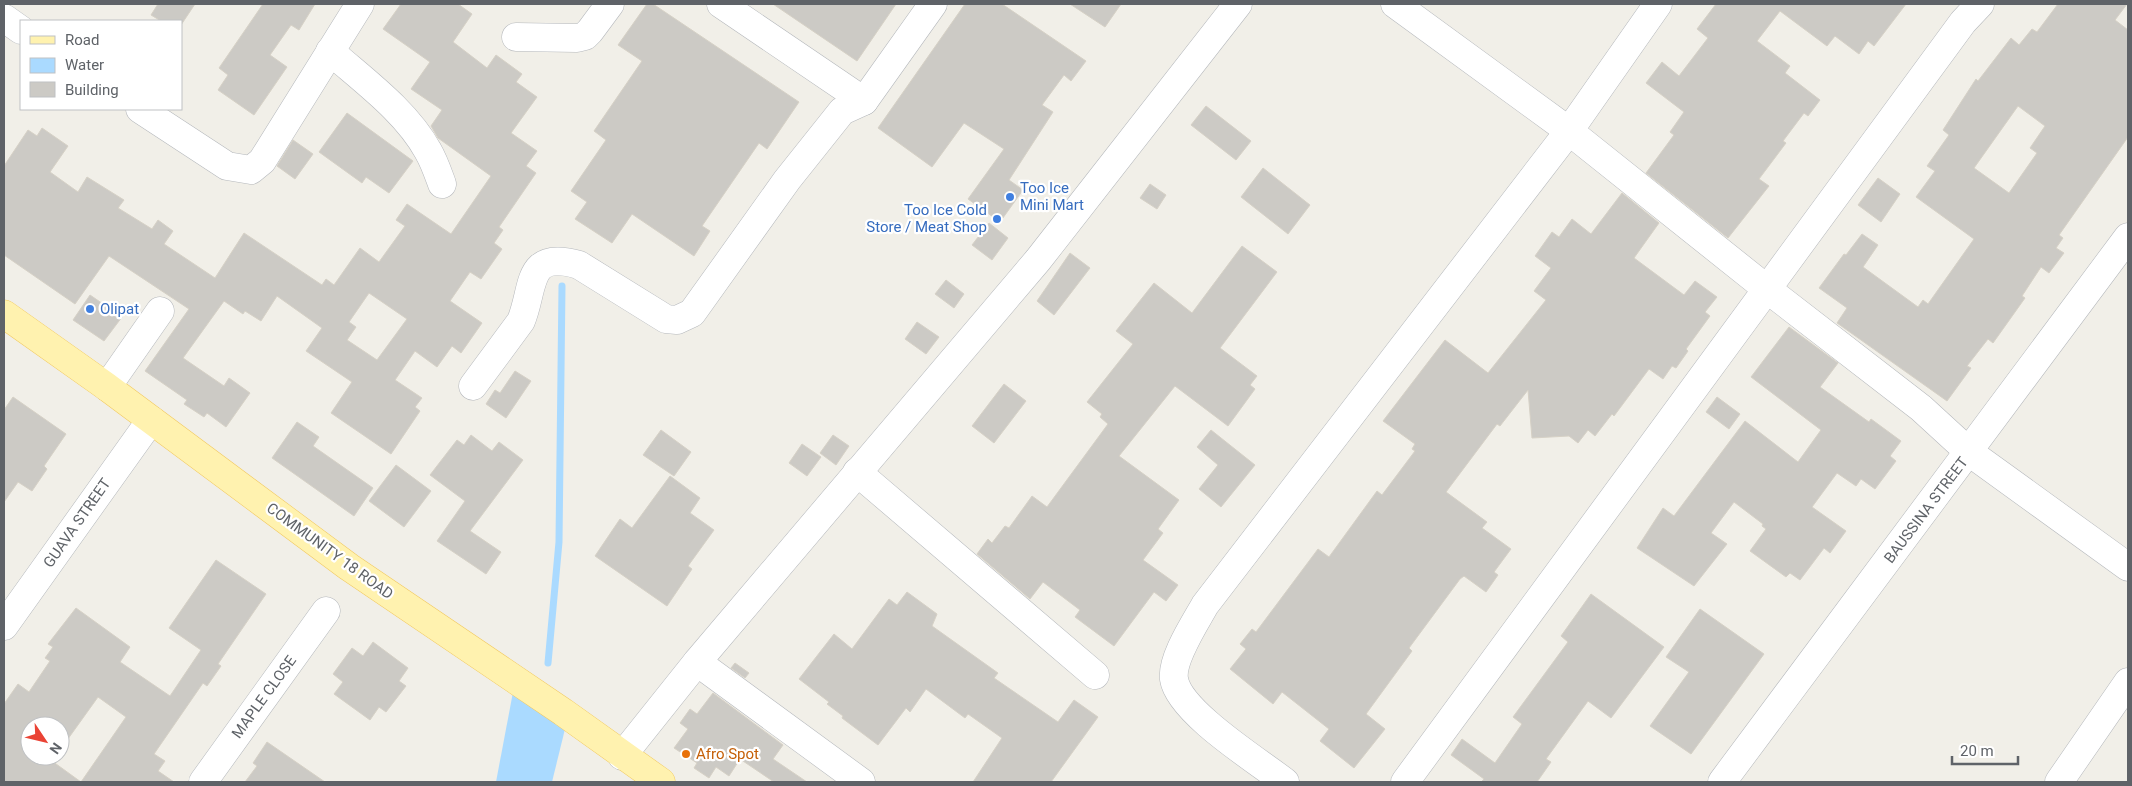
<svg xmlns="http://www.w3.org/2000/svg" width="2132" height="786" font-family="Roboto,sans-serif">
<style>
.water{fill:#aadaff}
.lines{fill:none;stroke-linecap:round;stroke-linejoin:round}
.stream{stroke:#aadaff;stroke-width:7}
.building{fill:#cccac5;stroke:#d6d1c6;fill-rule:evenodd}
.minor-casing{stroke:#b5b8bc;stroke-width:29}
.major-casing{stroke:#f2c960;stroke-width:29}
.minor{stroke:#fff;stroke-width:28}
.major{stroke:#fff2af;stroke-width:28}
.shop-dot{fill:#3f7fe0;stroke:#fff;stroke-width:2}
.food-dot{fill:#e8710a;stroke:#fff;stroke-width:2}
.labels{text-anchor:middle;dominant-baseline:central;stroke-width:4.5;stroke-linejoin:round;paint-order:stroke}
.shop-label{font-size:15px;fill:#366cbe;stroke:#fff;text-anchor:start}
.street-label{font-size:15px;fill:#5f6368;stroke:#fff}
.food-label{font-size:15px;fill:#c56008;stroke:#fff;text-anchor:start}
</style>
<rect width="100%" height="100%" fill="#f1efe8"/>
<!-- water -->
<path class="water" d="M 513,692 L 565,729 L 552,782 L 496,782 Z"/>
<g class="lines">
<!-- stream -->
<path class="stream" d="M 548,663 L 559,542 L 562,286"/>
</g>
<!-- building -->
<g class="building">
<path d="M 158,4 L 195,4 L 181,25 L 181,21 L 161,21 L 151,15 Z"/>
<path d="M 263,4 L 315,4 L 299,30 L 291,25 L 270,55 L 287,67 L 254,115 L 218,90 L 228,75 L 219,68 Z"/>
<path d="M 401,4 L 458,4 L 472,14 L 453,42 L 487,68 L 496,55 L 522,74 L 516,82 L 537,97 L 511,133 L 537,151 L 526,166 L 536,173 L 499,227 L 503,230 L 494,243 L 502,249 L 481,279 L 470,272 L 450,301 L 482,323 L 461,353 L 452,346 L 437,367 L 415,351 L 395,380 L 422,398 L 415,407 L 420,411 L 391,454 L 331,413 L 352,382 L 306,351 L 322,328 L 277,296 L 261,321 L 245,311 L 243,314 L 224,301 L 183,358 L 224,386 L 229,378 L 250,393 L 226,427 L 207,413 L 204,417 L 184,404 L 187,400 L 145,371 L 189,309 L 109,256 L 75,304 L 4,255 L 4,166 L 28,130 L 37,136 L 42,128 L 68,146 L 50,172 L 78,192 L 87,177 L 124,200 L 118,208 L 152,229 L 158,220 L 173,231 L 164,244 L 215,278 L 244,233 L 322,285 L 326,279 L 334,285 L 360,248 L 379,262 L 405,226 L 396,220 L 407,204 L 451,234 L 491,176 L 438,138 L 431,126 L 442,110 L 411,89 L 430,62 L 383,29 ZM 369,293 L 407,319 L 377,360 L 347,340 L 356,327 L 349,322 Z"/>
<path d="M 647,4 L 653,4 L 799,102 L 767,149 L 759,143 L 702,226 L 710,231 L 694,256 L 632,214 L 612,243 L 575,219 L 587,202 L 571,191 L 606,140 L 594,131 L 642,61 L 618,45 Z"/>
<path d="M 773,4 L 896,4 L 857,61 Z"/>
<path d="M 965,4 L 1002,4 L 1086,61 L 1071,81 L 1064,75 L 1042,105 L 1053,112 L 1009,180 L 1023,190 L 1000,222 L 968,199 L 1004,149 L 964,123 L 932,167 L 878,128 Z"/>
<path d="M 1070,4 L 1121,4 L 1105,27 Z"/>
<path d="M 1716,4 L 1906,4 L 1874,46 L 1868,41 L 1859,54 L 1835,36 L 1827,46 L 1780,11 L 1757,41 L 1790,66 L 1785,73 L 1820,100 L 1808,116 L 1804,113 L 1783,141 L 1786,143 L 1759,179 L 1769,186 L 1728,238 L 1646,173 L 1674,135 L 1670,132 L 1684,112 L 1646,83 L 1662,62 L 1679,76 L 1708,38 L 1697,29 Z"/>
<path d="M 2058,4 L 2127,4 L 2115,20 L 2128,30 L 2128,137 L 2059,235 L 2063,238 L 2056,248 L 2064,253 L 2049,273 L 2041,267 L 2022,296 L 2025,298 L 1993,343 L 1988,339 L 1967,366 L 1971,368 L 1947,401 L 1837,323 L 1847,308 L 1819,288 L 1844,254 L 1846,255 L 1862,234 L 1878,245 L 1863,267 L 1918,307 L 1923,300 L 1928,304 L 1974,239 L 1916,197 L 1935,171 L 1927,166 L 1949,135 L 1943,130 L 1976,79 L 1978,81 L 2011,38 L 2019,45 L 2032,29 L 2037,32 ZM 2018,106 L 2045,126 L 2030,148 L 2037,153 L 2009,193 L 1974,168 Z"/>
<path d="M 1206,106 L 1251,141 L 1236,160 L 1191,125 Z"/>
<path d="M 347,113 L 413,161 L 389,193 L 366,177 L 362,183 L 319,152 Z"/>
<path d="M 293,140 L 313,154 L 295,179 L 277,166 Z"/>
<path d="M 1263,168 L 1310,205 L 1288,234 L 1241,197 Z"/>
<path d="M 1878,178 L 1900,194 L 1881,222 L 1858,205 Z"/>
<path d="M 1150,184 L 1166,195 L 1157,209 L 1140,198 Z"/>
<path d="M 1622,193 L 1659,223 L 1634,258 L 1684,295 L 1695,281 L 1717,297 L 1705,312 L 1710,316 L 1686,349 L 1688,351 L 1676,368 L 1672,366 L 1663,379 L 1649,369 L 1614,416 L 1612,414 L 1595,436 L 1588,430 L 1578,443 L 1569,436 L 1532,438 L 1528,390 L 1500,426 L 1497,424 L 1446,492 L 1487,522 L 1482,528 L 1511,549 L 1494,572 L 1498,575 L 1486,592 L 1464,576 L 1460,579 L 1409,648 L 1412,651 L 1366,714 L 1385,729 L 1354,768 L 1320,741 L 1329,729 L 1282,692 L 1273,704 L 1230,669 L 1246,649 L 1240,644 L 1252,629 L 1256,632 L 1318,549 L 1329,557 L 1377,491 L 1382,495 L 1415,451 L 1412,449 L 1415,444 L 1383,421 L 1445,340 L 1488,373 L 1546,300 L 1534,291 L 1551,268 L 1535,256 L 1552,232 L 1559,237 L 1572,219 L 1591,234 Z"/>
<path d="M 989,223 L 1008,238 L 992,260 L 972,245 Z"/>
<path d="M 1242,246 L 1277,272 L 1220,348 L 1257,376 L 1250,385 L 1255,389 L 1228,426 L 1175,386 L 1119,456 L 1179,500 L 1158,529 L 1163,533 L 1143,560 L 1178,585 L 1166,601 L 1154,592 L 1114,646 L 1075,617 L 1080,610 L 1043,582 L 1030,599 L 977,554 L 988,539 L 992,543 L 1005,526 L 1009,528 L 1032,496 L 1047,507 L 1108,424 L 1100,417 L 1102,414 L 1087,402 L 1133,344 L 1116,331 L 1154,283 L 1192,313 Z"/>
<path d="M 1070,253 L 1090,268 L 1054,315 L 1037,301 Z"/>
<path d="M 946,280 L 964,294 L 954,308 L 935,294 Z"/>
<path d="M 90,295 L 122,317 L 104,341 L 73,320 Z"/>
<path d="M 917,322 L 939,337 L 926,354 L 905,339 Z"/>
<path d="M 1789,327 L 1838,363 L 1820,387 L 1869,422 L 1871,419 L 1901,441 L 1890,456 L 1896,461 L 1875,489 L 1861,479 L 1856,486 L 1837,473 L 1812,507 L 1846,531 L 1830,553 L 1824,548 L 1800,580 L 1790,573 L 1786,577 L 1750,551 L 1766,529 L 1762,526 L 1763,524 L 1734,502 L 1711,533 L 1727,544 L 1694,586 L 1637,548 L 1663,508 L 1674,516 L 1745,421 L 1798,462 L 1821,430 L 1751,377 Z"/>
<path d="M 515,371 L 531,381 L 506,418 L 486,404 L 495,390 L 500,393 Z"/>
<path d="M 1004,384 L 1026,401 L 994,443 L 972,426 Z"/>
<path d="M 13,397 L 66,434 L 44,466 L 47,469 L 32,491 L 18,482 L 4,502 L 4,410 Z"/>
<path d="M 1717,397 L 1740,414 L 1729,429 L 1706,412 Z"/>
<path d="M 297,422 L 319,437 L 313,446 L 373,488 L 354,516 L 272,458 Z"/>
<path d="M 661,430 L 691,452 L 674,476 L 643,455 Z"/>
<path d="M 1211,430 L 1255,465 L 1221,507 L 1199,489 L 1218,465 L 1197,447 Z"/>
<path d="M 471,435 L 492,451 L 499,442 L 523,460 L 470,531 L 501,552 L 486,574 L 437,541 L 465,501 L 430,475 L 457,440 L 464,445 Z"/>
<path d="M 833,435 L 849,446 L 836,465 L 820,453 Z"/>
<path d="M 802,444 L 821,457 L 807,476 L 789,463 Z"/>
<path d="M 396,465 L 431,491 L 404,527 L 369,501 Z"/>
<path d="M 670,476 L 700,498 L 690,513 L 714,530 L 688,566 L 692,569 L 667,606 L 595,556 L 620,519 L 632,528 Z"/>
<path d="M 216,560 L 266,594 L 218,664 L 221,666 L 207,686 L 203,683 L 154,754 L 165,761 L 158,771 L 174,782 L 4,782 L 4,704 L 18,684 L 29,692 L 50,661 L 45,658 L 53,647 L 48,644 L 76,608 L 130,647 L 120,662 L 170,696 L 201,650 L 169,628 ZM 98,697 L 126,717 L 81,782 L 52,761 L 56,756 L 30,756 L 30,726 L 60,726 L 60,750 Z"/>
<path d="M 907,592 L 937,614 L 932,626 L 998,673 L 994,678 L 1058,722 L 1074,700 L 1098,717 L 1051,782 L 973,782 L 1002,738 L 968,714 L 965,718 L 926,689 L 910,712 L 906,708 L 878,745 L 842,718 L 843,716 L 827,704 L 829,702 L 799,679 L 834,634 L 852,649 L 889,599 L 897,605 Z"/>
<path d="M 1591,594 L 1664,647 L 1611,718 L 1588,701 L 1546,759 L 1551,762 L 1537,782 L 1481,782 L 1484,779 L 1451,755 L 1462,739 L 1495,763 L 1522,724 L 1513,717 L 1568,642 L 1561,636 Z"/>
<path d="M 1700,609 L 1764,654 L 1691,754 L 1650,726 L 1689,672 L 1666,657 Z"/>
<path d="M 373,642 L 408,668 L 399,681 L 406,686 L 386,712 L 379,707 L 370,720 L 334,694 L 343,682 L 333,674 L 352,648 L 363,656 Z"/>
<path d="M 735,663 L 749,673 L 745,678 L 731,668 Z"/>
<path d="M 713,693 L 783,745 L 773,759 L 807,782 L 774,782 L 740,759 L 729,776 L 716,767 L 709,778 L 694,768 L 697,763 L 674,748 L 688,729 L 680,723 L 690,709 L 697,714 Z"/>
<path d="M 267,742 L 325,782 L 245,782 L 257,766 L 253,763 Z"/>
</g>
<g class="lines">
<!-- minor casing -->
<g class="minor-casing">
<g id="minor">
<path d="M 721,4 L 864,101"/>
<path d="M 1395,4 L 1569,131 L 1767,289 L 1921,408 L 1969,452 L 2128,567"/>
<path d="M 4,18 L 21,30"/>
<path d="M 516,37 L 577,38 L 585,36 L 590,31 L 610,4"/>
<path d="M 330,51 C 364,81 406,111 428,151 C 434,161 438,173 442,184"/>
<path d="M 140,109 L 227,166 L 251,170 L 262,161 L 360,4"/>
<path d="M 473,386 L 521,321 C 535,287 525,249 579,265 L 666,319 L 677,320 L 692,313 L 787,180 L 842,111 L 864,101 L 933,4"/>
<path d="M 107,387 L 160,311"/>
<path d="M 857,472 L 1095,675"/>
<path d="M 4,626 L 151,420"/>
<path d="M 697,662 L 861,782"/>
<path d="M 622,756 L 697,662 L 1038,260 L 1238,4"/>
<path d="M 203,782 L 326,611"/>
<path d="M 1285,782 C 1258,761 1179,712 1174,679 C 1171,659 1195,623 1205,605 L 1569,131 L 1658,4"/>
<path d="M 1405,782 L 1963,22 L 1980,4"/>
<path d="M 1722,782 L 2128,237"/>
<path d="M 2059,782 L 2128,682"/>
</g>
</g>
<!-- major casing -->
<g class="major-casing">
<path id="major" d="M 4,314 L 107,387 L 349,567 L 563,712 L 661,782"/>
</g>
<!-- minor -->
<use href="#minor" class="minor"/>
<!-- major -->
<use href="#major" class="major"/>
</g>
<!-- markers -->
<g class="shop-dot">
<circle cx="1010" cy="197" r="5"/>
<circle cx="997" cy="219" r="5"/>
<circle cx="90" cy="309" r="5"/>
</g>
<circle class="food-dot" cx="686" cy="754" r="5"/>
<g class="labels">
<!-- shop labels -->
<g class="shop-label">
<text x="1020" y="188">Too Ice<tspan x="1020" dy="17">Mini Mart</tspan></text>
<text x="987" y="210" text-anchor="end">Too Ice Cold<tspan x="987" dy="17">Store / Meat Shop</tspan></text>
<text x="100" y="309">Olipat</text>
</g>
<!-- street labels -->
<g class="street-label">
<text transform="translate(1926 510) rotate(-53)">BAUSSINA STREET</text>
<text transform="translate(77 523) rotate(-55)">GUAVA STREET</text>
<text transform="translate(330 551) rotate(36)">COMMUNITY 18 ROAD</text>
<text transform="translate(264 697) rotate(-54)">MAPLE CLOSE</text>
</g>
<!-- food labels -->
<g class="food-label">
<text x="696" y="754">Afro Spot</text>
</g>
</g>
<!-- border -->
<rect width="2132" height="786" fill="none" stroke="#5f6368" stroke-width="10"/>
<!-- legend -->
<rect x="20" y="20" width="162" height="90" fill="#ffffff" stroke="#bfc1c3"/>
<rect x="30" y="36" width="25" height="8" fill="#fff2af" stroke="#bfc1c3"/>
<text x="65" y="45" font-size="15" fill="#5f6368">Road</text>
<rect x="30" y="58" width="25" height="15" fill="#aadaff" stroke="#bfc1c3"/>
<text x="65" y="70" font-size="15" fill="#5f6368">Water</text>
<rect x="30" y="82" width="25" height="15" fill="#cccac5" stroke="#bfc1c3"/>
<text x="65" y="95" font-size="15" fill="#5f6368">Building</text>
<!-- north arrow -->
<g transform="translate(45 741) rotate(125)"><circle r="24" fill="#ffffff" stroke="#bfc1c3"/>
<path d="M0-4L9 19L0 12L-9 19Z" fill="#ea4335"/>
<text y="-8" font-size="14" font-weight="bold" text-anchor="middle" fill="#5f6368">N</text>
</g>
<!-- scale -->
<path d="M1952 756v8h66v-8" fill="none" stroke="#5f6368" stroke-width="2.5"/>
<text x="1960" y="756" font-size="15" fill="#5f6368" stroke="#ffffff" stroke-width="4" paint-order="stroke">20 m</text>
</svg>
